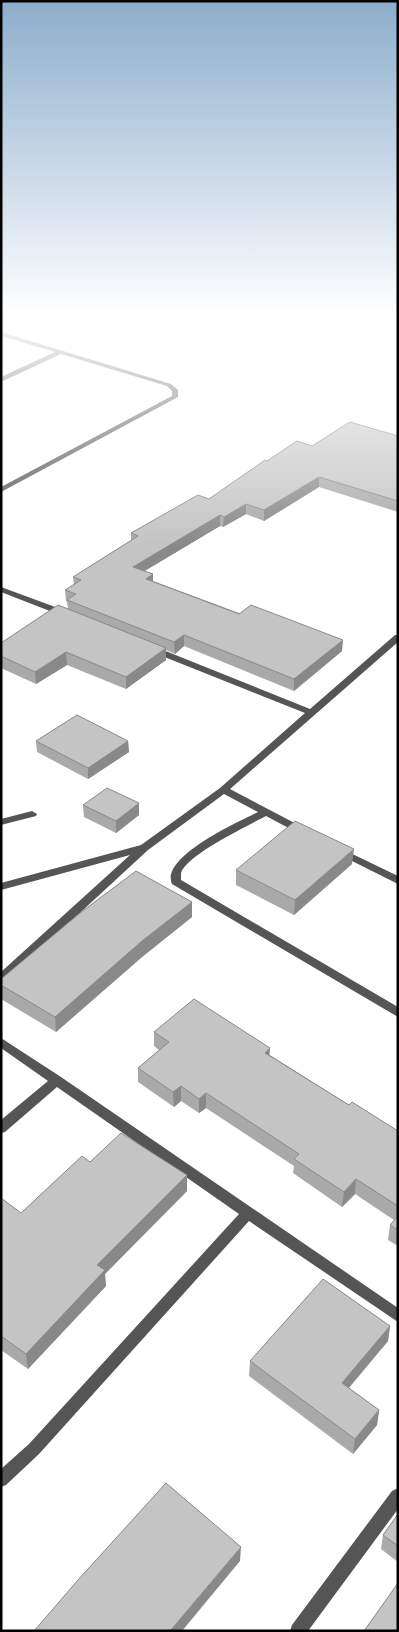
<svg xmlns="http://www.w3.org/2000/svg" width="399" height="1632" font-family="Lato,sans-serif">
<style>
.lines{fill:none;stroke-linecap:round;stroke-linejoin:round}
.street{fill:#555;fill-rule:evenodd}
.wall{fill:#a9a9a9}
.shaded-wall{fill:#898989}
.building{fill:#c4c4c4;stroke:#898989}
</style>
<rect width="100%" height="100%" fill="#fff"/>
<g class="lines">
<!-- street -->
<g class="street">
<path d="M 1,332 L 171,384 L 178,390 L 178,397 L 1,492 L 1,487 L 172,396 L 172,391 L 167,386 L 61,354 L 1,382 L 1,377 L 55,352 L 1,336 Z"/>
<path d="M 1,587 L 66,611 L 67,613 L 66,615 L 60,615 L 1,592 Z"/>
<path d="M 395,635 L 398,635 L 398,642 L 230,789 L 306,829 L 307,831 L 306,833 L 298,833 L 266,816 C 249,825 186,855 181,873 C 181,874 181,879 181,880 L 398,1007 L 398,1017 L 172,884 C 160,857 238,822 258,812 L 224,794 L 148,850 L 5,982 L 1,983 L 1,972 L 130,855 L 1,890 L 1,883 L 141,845 L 220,788 L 305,713 L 152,652 L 151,650 L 152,648 L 158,648 L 310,709 Z"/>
<path d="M 32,811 L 37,814 L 36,816 L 1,825 L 1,819 Z"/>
<path d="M 342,849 L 398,876 L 398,884 L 338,854 L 337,852 L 338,850 Z"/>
<path d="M 1,1038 L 61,1077 L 398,1308 L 398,1322 L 249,1221 L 39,1454 L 6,1485 L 1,1487 L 1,1469 L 29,1444 L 239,1214 L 57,1087 L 5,1132 L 1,1133 L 1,1120 L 48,1081 L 1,1048 Z"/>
<path d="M 398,1488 L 398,1509 L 308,1631 L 290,1631 L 292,1625 L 392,1491 Z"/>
</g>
</g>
<!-- wall -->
<g class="wall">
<path d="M 398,436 L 398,512 L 319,487 L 264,521 L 246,514 L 223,527 L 220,526 L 144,571 L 153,574 L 153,581 L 342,651 L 294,691 L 184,646 L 175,654 L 166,650 L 166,660 L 126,689 L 67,665 L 36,684 L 1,668 L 1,643 L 68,609 L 67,602 L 66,601 L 65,590 L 74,585 L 73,577 L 131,541 L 131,533 L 209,499 L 267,461 L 312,446 Z"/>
<path d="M 36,741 L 128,741 L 129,752 L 88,779 L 37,752 Z"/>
<path d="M 83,805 L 139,815 L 116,833 L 84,817 Z"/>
<path d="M 352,864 L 294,915 L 236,885 L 236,870 Z"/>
<path d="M 192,902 L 192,917 L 142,957 L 56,1032 L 1,999 L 1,979 Z"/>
<path d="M 154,1032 L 270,1055 L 349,1105 L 398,1131 L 398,1246 L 388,1240 L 390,1225 L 394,1220 L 355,1194 L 342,1207 L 293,1173 L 294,1166 L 206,1108 L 199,1113 L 181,1101 L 174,1107 L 138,1082 L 138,1068 L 159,1050 L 154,1046 Z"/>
<path d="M 90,1162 L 187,1191 L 105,1274 L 106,1286 L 28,1369 L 1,1350 L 1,1198 L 21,1213 Z"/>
<path d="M 390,1326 L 388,1341 L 349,1388 L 379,1410 L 377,1425 L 353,1454 L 249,1376 L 250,1361 Z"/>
<path d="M 398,1514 L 398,1562 L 381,1549 L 383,1535 Z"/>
</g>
<!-- shaded-wall -->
<g class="shaded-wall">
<path d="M 319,477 L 319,487 L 264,521 L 264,510 Z"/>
<path d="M 246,504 L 246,514 L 223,527 L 224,517 Z"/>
<path d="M 220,515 L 220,526 L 133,578 L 133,567 Z"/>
<path d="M 153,574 L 153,585 L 146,579 Z"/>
<path d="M 184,635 L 184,646 L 175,654 L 174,642 Z"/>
<path d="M 343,640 L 342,651 L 294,691 L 294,679 Z"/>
<path d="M 166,648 L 166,660 L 126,689 L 126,677 Z"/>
<path d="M 66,652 L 67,665 L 36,684 L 35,672 Z"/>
<path d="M 128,741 L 129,752 L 88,779 L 88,768 Z"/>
<path d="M 139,803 L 139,815 L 116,833 L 116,821 Z"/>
<path d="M 354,849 L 352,864 L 294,915 L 295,900 Z"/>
<path d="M 192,902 L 192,917 L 142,957 L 56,1032 L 55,1017 L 142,941 Z"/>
<path d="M 270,1048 L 269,1063 L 265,1053 Z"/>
<path d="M 181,1086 L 181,1101 L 174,1107 L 173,1092 Z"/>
<path d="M 206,1093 L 206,1108 L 199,1113 L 199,1099 Z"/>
<path d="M 187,1175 L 187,1191 L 105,1274 L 106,1286 L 28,1369 L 26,1354 L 97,1265 Z"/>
<path d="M 356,1179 L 355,1194 L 342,1207 L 344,1192 Z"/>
<path d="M 390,1326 L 388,1341 L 340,1398 L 342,1383 Z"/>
<path d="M 379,1410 L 377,1425 L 353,1454 L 355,1439 Z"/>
<path d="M 241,1547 L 240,1561 L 182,1631 L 170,1631 Z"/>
</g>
<!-- building -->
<g class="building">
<path d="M 350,422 L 398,436 L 398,501 L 319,477 L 264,510 L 246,504 L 224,517 L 220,515 L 133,567 L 153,574 L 146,579 L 239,614 L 251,605 L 343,640 L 294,679 L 184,635 L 174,642 L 67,600 L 76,594 L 65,590 L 81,580 L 73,577 L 138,536 L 131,533 L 198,495 L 209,499 L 265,460 L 267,461 L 297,441 L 312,446 Z"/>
<path d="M 58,605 L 166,648 L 126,677 L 66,652 L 35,672 L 1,656 L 1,643 Z"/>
<path d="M 77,715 L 128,741 L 88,768 L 36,741 Z"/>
<path d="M 107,788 L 139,803 L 116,821 L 83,805 Z"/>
<path d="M 295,821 L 354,849 L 295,900 L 236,870 Z"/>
<path d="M 136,871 L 192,902 L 142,941 L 55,1017 L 1,985 L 1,979 L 80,913 Z"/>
<path d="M 194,999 L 270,1048 L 265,1053 L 349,1105 L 352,1102 L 398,1131 L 398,1206 L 356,1179 L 344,1192 L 294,1159 L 299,1154 L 206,1093 L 199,1099 L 181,1086 L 173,1092 L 138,1068 L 169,1042 L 154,1032 Z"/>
<path d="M 121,1133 L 187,1175 L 97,1265 L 105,1270 L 26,1354 L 1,1336 L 1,1198 L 21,1213 L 82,1156 L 90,1162 Z"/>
<path d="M 398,1216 L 398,1230 L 390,1225 Z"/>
<path d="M 323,1279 L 390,1326 L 342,1383 L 379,1410 L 355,1439 L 250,1361 Z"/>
<path d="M 166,1483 L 241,1547 L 170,1631 L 34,1631 L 78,1580 Z"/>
<path d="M 398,1514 L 398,1546 L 383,1535 Z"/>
<path d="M 398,1583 L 398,1631 L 364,1631 Z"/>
</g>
<!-- sky -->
<linearGradient id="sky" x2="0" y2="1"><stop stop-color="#8cadcc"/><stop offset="0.58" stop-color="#fff"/><stop offset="1" stop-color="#fff" stop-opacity="0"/></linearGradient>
<rect width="399" height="545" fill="url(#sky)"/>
<!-- border -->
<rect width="399" height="1632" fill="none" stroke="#000000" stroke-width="5"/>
</svg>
